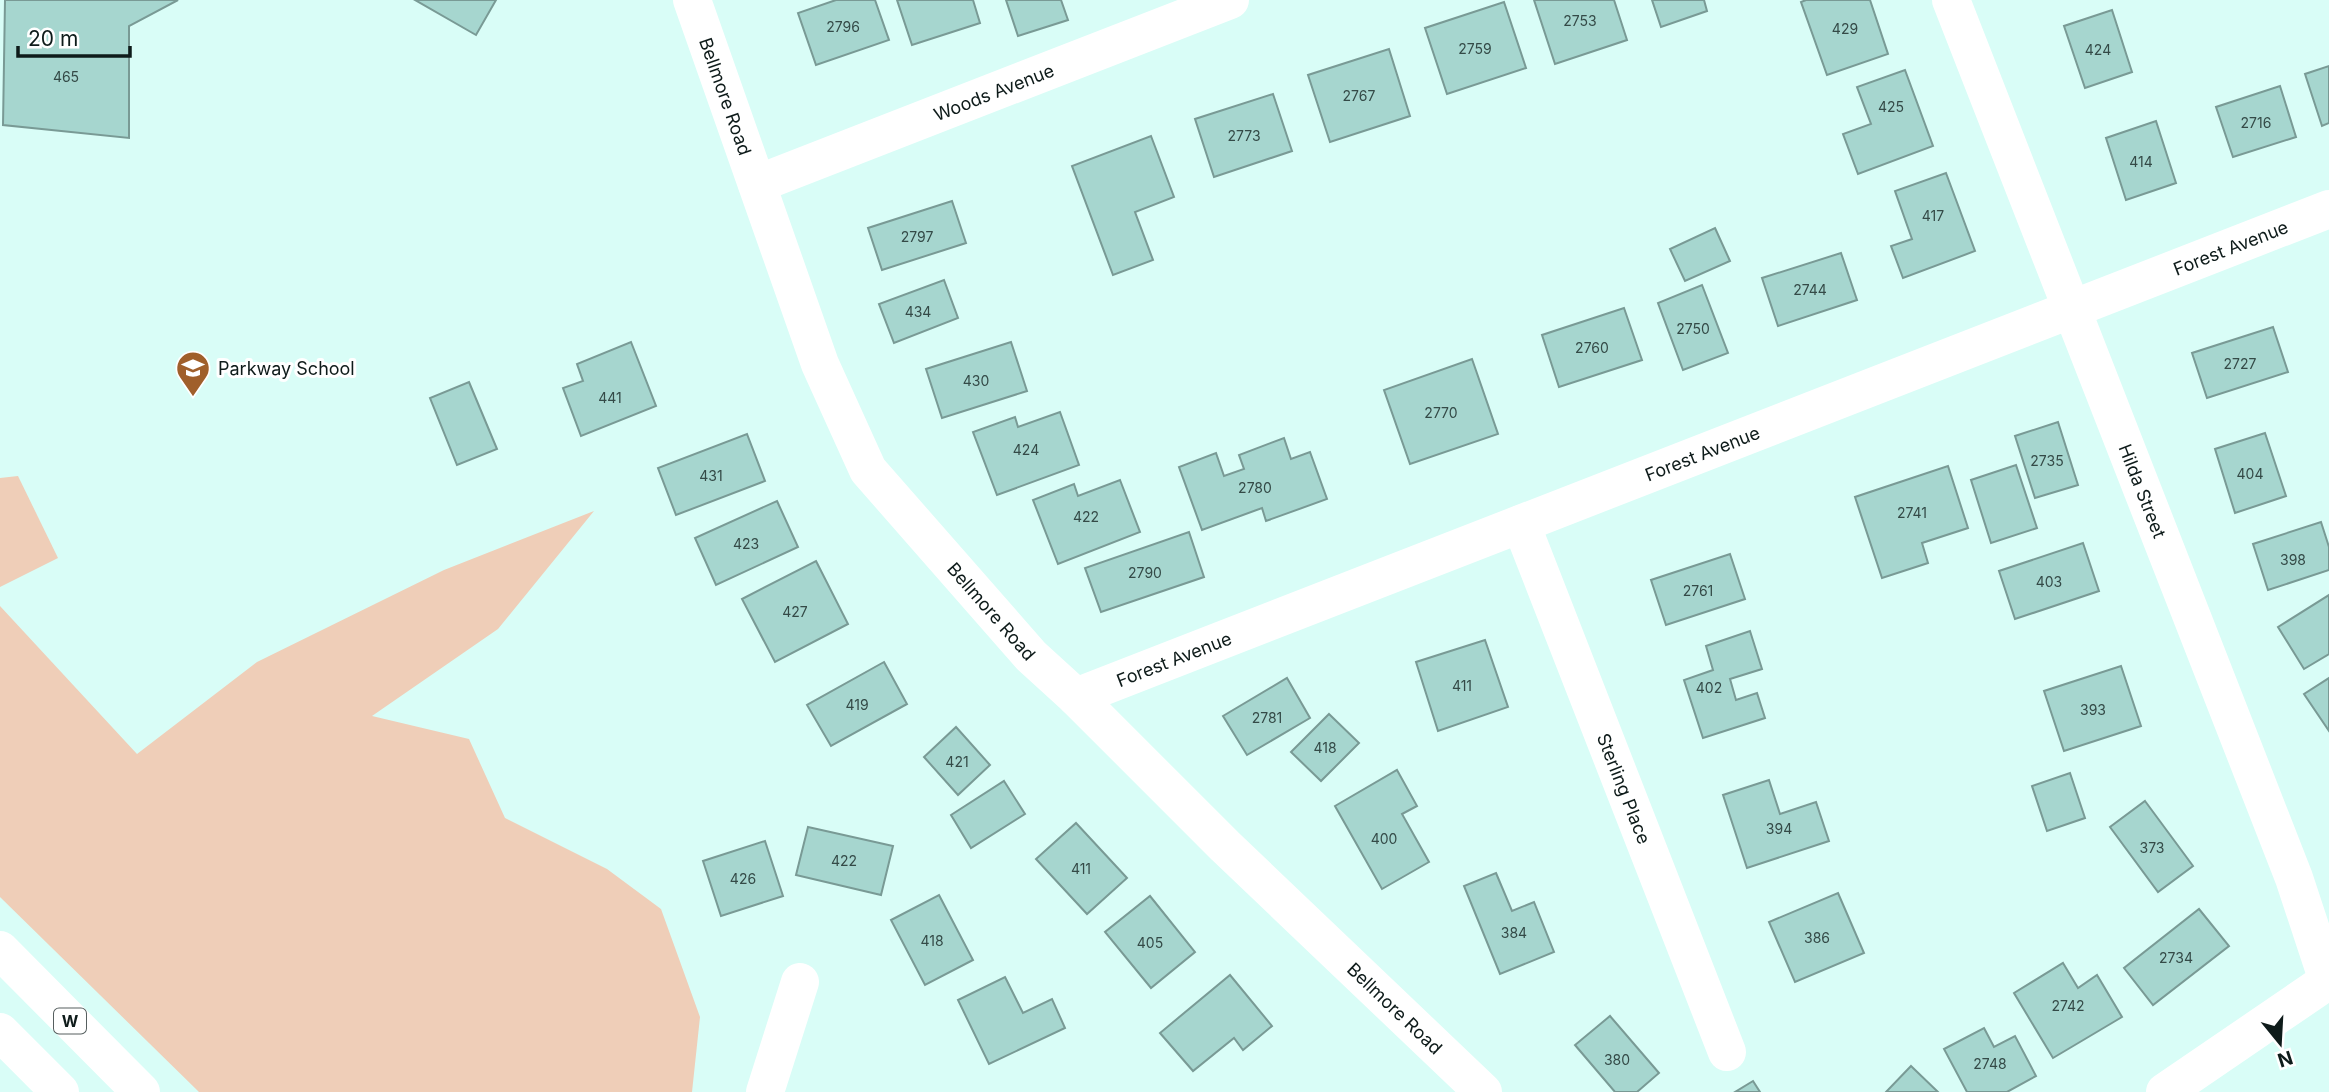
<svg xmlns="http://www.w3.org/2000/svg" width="2329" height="1092" font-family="Inter,sans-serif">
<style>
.green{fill:#efceb8}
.building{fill:#a6d6cf;stroke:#799a95;stroke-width:2}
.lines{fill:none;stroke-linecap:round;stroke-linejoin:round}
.minor{stroke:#fff;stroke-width:38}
.secondary{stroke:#fff;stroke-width:38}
.motorway{stroke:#fff;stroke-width:38}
.labels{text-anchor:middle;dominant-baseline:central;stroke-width:6;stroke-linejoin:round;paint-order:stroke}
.number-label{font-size:14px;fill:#344a47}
.shield{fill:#fff;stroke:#565f5f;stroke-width:2}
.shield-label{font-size:16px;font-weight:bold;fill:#0e1b1a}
.street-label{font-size:18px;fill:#0e1b1a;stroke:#fff}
.poi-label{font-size:18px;fill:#0e1b1a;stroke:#fff;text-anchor:start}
</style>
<rect width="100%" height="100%" fill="#d9fdf7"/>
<!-- green -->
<g class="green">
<path d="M 18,476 L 58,558 L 0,587 L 0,478 Z"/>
<path d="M 594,511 L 498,629 L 372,716 L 469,739 L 505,818 L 607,869 L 661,909 L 700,1017 L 692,1092 L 199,1092 L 0,897 L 0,606 L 137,754 L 257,662 L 444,570 Z"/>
</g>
<!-- building -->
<g class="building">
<path d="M 5,0 L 178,0 L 129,26 L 129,138 L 3,125 Z"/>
<path d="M 415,0 L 496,0 L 476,35 Z"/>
<path d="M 836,0 L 875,0 L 889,40 L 816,65 L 798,13 Z"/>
<path d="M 897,0 L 973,0 L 980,23 L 912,45 Z"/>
<path d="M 1006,0 L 1061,0 L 1068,20 L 1018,36 Z"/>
<path d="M 1534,0 L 1614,0 L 1627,40 L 1555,64 Z"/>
<path d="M 1652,0 L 1704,0 L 1707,11 L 1661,27 Z"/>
<path d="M 1806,0 L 1870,0 L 1888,54 L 1827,75 L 1801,2 Z"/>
<path d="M 1504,2 L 1526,68 L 1447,94 L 1425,28 Z"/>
<path d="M 2112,10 L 2132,72 L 2085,88 L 2064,26 Z"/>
<path d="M 1389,49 L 1410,116 L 1330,142 L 1308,75 Z"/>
<path d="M 2329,66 L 2329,123 L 2322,126 L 2305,74 Z"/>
<path d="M 1905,70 L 1933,146 L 1858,174 L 1843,134 L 1871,124 L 1857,87 Z"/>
<path d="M 2280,86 L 2296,137 L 2233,157 L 2216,107 Z"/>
<path d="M 1273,94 L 1292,151 L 1214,177 L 1195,119 Z"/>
<path d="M 2156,121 L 2176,183 L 2126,200 L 2106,138 Z"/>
<path d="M 1151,136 L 1174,197 L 1135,212 L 1153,260 L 1113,275 L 1072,166 Z"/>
<path d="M 1946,173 L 1975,251 L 1903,278 L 1891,246 L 1912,239 L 1895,191 Z"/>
<path d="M 952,201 L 966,243 L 882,270 L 868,228 Z"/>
<path d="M 1715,228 L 1730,261 L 1685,281 L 1670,249 Z"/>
<path d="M 1841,253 L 1857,300 L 1778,326 L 1762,278 Z"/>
<path d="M 944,280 L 958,318 L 894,343 L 879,304 Z"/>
<path d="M 1702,285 L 1728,353 L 1683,370 L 1658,303 Z"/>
<path d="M 1624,308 L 1642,360 L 1559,387 L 1542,335 Z"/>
<path d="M 2273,327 L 2288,372 L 2207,398 L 2192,353 Z"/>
<path d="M 631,342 L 656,406 L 581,436 L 563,388 L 583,381 L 577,364 Z"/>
<path d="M 1011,342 L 1027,391 L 942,418 L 926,369 Z"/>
<path d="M 1472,359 L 1498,434 L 1410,464 L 1384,390 Z"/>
<path d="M 469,382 L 497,449 L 457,465 L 430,398 Z"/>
<path d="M 1060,412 L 1079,465 L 997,495 L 973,432 L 1015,417 L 1018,427 Z"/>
<path d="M 2058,422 L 2078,485 L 2035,498 L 2015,436 Z"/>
<path d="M 2265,433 L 2286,496 L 2235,513 L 2215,449 Z"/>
<path d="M 747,434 L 765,481 L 676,515 L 658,468 Z"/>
<path d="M 1284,438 L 1291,459 L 1310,452 L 1327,499 L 1266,521 L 1262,508 L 1202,530 L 1179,467 L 1216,453 L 1224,476 L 1244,469 L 1239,455 Z"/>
<path d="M 2016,465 L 2037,528 L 1991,543 L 1971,480 Z"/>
<path d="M 1948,466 L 1968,528 L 1922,543 L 1928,563 L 1882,578 L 1855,497 Z"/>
<path d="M 1120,480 L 1140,532 L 1058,564 L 1033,500 L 1074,484 L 1078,496 Z"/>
<path d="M 777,501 L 798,547 L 716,585 L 695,538 Z"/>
<path d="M 2321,522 L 2329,547 L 2329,570 L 2268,590 L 2253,544 Z"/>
<path d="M 1189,532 L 1204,577 L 1101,612 L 1085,568 Z"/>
<path d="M 2083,543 L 2099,591 L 2015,619 L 1999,571 Z"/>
<path d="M 1730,554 L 1745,599 L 1666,625 L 1651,580 Z"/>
<path d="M 816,561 L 848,624 L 775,662 L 742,599 Z"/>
<path d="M 2329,595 L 2329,654 L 2304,669 L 2278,627 Z"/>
<path d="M 1750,631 L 1762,669 L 1730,679 L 1736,700 L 1757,693 L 1765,718 L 1703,738 L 1684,680 L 1713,670 L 1706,646 Z"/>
<path d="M 1485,640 L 1508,707 L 1438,731 L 1416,662 Z"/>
<path d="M 884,662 L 907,704 L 831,746 L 807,705 Z"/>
<path d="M 2121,666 L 2141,726 L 2064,751 L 2044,691 Z"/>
<path d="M 1287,678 L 1310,718 L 1247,755 L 1223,716 Z"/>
<path d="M 2329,678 L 2329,731 L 2304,694 Z"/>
<path d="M 1329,714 L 1359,743 L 1321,781 L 1291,752 Z"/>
<path d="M 956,727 L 990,765 L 958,795 L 924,757 Z"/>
<path d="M 1397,770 L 1417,806 L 1402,814 L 1429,862 L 1382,889 L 1335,806 Z"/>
<path d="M 2070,773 L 2085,818 L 2047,831 L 2032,786 Z"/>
<path d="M 1769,780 L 1780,814 L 1816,802 L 1829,841 L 1747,868 L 1723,795 Z"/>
<path d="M 1004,781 L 1025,814 L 971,848 L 951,815 Z"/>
<path d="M 2145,801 L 2193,866 L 2158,892 L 2110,827 Z"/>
<path d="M 1076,823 L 1127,878 L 1087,914 L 1036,859 Z"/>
<path d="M 808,827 L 893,846 L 881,895 L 796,875 Z"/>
<path d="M 765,841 L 783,896 L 721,916 L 703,861 Z"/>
<path d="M 1496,873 L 1512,911 L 1534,902 L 1554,952 L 1500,974 L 1464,886 Z"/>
<path d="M 1838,893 L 1864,953 L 1795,982 L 1769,922 Z"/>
<path d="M 939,895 L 973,960 L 925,985 L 891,920 Z"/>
<path d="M 1150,896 L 1195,952 L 1151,988 L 1105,932 Z"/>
<path d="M 2199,909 L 2229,946 L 2153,1005 L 2124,968 Z"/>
<path d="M 2063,963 L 2078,988 L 2097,975 L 2122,1017 L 2053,1058 L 2014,993 Z"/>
<path d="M 1230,975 L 1272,1026 L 1243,1050 L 1234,1038 L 1193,1071 L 1160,1033 Z"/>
<path d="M 1005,977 L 1023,1013 L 1052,999 L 1065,1028 L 989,1064 L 958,1000 Z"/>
<path d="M 1610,1016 L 1659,1073 L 1637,1092 L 1615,1092 L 1575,1045 Z"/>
<path d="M 1984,1028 L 1994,1047 L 2015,1036 L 2036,1076 L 2007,1092 L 1967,1092 L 1944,1049 Z"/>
<path d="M 1911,1066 L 1938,1092 L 1886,1092 Z"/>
<path d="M 1753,1081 L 1760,1092 L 1735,1092 Z"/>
</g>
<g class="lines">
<!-- minor -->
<g class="minor">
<path id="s1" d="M 1951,0 L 2294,878 L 2329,984"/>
<path id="s2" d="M 757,184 L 1230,0"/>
<path id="s3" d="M 1521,524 L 1727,1052"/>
<path id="s4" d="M 1076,697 L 2329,209"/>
<path d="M 765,1092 L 800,982"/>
<path d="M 2165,1092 L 2329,980"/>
</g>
<!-- secondary -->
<path class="secondary" id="s5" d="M 692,0 L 820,364 L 868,470 L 1031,656 L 1076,697 L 1225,846 L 1483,1092"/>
<!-- motorway -->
<g class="motorway">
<path d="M 0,950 L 141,1092"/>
<path d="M 0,1032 L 60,1092"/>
</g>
</g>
<!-- icons -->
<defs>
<g id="school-pin" transform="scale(1.75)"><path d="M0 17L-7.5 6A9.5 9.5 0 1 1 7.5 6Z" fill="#a05f2b" stroke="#fff"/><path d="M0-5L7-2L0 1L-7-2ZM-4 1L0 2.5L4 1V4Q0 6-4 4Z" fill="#fff"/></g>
</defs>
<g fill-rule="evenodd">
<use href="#school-pin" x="193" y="368"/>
</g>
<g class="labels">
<!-- number labels -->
<g class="number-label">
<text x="1580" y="20">2753</text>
<text x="843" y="26">2796</text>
<text x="1845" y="28">429</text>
<text x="1475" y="48">2759</text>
<text x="2098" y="49">424</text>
<text x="66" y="76">465</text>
<text x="1359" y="95">2767</text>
<text x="1891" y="106">425</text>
<text x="2256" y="122">2716</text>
<text x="1244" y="135">2773</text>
<text x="2141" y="161">414</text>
<text x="1933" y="215">417</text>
<text x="917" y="236">2797</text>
<text x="1810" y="289">2744</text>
<text x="918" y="311">434</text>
<text x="1693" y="328">2750</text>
<text x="1592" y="347">2760</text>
<text x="2240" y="363">2727</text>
<text x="976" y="380">430</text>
<text x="610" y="397">441</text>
<text x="1441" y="412">2770</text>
<text x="1026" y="449">424</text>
<text x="2047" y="460">2735</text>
<text x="2250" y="473">404</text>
<text x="711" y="475">431</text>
<text x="1255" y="487">2780</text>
<text x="1912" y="512">2741</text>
<text x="1086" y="516">422</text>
<text x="746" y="543">423</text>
<text x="2293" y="559">398</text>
<text x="1145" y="572">2790</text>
<text x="2049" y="581">403</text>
<text x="1698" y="590">2761</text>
<text x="795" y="611">427</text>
<text x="1462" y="685">411</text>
<text x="1709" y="687">402</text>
<text x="857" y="704">419</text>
<text x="2093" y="709">393</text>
<text x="1267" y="717">2781</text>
<text x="1325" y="747">418</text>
<text x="957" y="761">421</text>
<text x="1779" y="828">394</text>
<text x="1384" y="838">400</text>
<text x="2152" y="847">373</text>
<text x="844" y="860">422</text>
<text x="1081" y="868">411</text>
<text x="743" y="878">426</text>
<text x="1514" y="932">384</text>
<text x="1817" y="937">386</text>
<text x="932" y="940">418</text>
<text x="1150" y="942">405</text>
<text x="2176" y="957">2734</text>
<text x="2068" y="1005">2742</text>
<text x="1617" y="1059">380</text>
<text x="1990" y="1063">2748</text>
</g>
<!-- shield labels -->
<rect class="shield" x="54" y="1008.5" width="32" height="25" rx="5"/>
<g class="shield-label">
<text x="70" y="1021">W</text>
</g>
<!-- street labels -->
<g class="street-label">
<text stroke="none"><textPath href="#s2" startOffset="254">Woods Avenue</textPath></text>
<text stroke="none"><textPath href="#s5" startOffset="102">Bellmore Road</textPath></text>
<text stroke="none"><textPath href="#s4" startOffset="1239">Forest Avenue</textPath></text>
<text stroke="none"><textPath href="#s4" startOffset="672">Forest Avenue</textPath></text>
<text stroke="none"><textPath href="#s1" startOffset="527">Hilda Street</textPath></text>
<text stroke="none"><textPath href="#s5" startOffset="690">Bellmore Road</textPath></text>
<text stroke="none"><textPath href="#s4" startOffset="105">Forest Avenue</textPath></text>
<text stroke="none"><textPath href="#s3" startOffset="284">Sterling Place</textPath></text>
<text stroke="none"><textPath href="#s5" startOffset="1256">Bellmore Road</textPath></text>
</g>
<!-- poi labels -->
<g class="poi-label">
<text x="218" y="368">Parkway School</text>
</g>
</g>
<!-- north arrow -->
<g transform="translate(2280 1043) rotate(162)" stroke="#ffffff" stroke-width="5" paint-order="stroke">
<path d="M0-5L12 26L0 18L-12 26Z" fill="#0e1b1a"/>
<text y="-10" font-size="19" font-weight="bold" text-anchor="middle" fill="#0e1b1a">N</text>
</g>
<!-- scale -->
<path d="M18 46v10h112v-10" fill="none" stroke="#0e1b1a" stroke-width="3.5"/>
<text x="28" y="46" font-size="21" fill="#0e1b1a" stroke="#ffffff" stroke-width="5" paint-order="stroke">20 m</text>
</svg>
